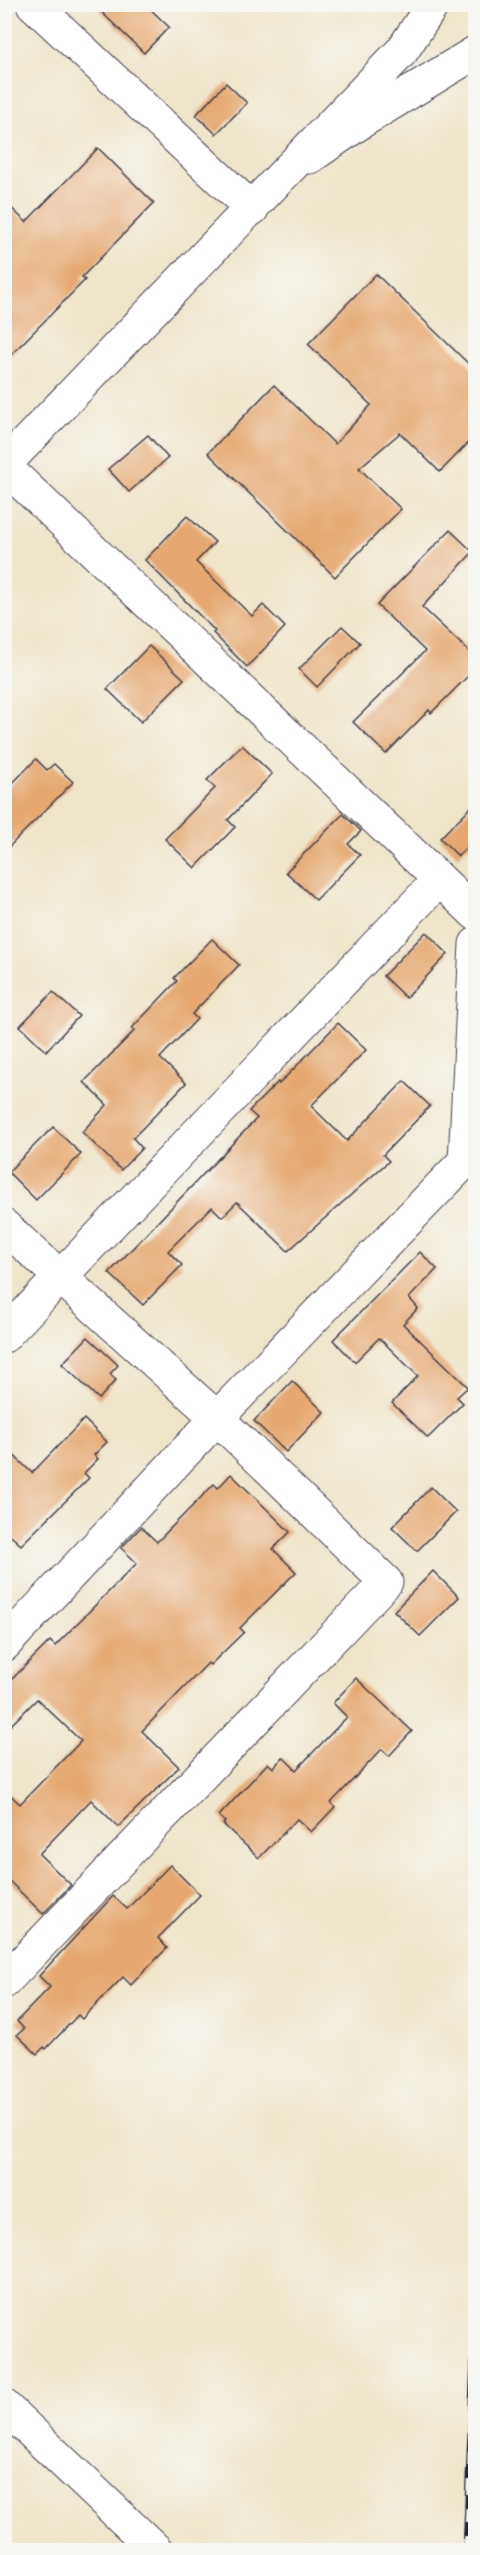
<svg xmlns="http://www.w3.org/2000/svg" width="480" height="2555" font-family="Kalam,sans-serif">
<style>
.building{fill:#e6a86f}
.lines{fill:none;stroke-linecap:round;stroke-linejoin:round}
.minor-casing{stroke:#413f50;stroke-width:35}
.tertiary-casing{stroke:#413f50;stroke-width:35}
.minor{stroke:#fff;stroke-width:33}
.tertiary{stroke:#fff;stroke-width:33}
.rail-casing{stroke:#22223b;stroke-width:7}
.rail{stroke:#f6f6f2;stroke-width:4.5;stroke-dasharray:14;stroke-linecap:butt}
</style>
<rect width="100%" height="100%" fill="#f6f6f2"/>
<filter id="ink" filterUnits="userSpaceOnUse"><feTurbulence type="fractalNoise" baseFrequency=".0167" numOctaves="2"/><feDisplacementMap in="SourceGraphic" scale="12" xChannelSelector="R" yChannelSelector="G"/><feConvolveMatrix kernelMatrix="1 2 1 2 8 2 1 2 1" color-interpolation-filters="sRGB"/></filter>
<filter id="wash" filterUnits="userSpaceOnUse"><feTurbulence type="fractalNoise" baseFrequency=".008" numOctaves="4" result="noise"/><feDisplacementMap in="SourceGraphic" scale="24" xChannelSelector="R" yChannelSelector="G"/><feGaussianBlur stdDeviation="1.35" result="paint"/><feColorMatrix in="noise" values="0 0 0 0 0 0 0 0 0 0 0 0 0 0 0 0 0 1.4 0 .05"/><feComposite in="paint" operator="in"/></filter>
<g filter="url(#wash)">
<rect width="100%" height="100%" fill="#efe5ca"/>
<g id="blocks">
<!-- building -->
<g class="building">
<path d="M 93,4 L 145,4 L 169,27 L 144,53 Z"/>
<path d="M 226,83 L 247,103 L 216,134 L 196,115 Z"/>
<path d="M 98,148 L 154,203 L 82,277 L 85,280 L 4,362 L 4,201 L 26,222 Z"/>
<path d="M 376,274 L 476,371 L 476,435 L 440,472 L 400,433 L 359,468 L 401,509 L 335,577 L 208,453 L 274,385 L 335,444 L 371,405 L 308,344 Z"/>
<path d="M 148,435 L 168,458 L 129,492 L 108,469 Z"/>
<path d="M 187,516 L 215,542 L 196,562 L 252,616 L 263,605 L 285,627 L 247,667 L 213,633 L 215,631 L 145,560 Z"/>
<path d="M 450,530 L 473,552 L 422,607 L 476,658 L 476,668 L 431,713 L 429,710 L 386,754 L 353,722 L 425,651 L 377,605 Z"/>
<path d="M 342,626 L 360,643 L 317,687 L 299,669 Z"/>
<path d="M 149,646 L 184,679 L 141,722 L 107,689 Z"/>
<path d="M 242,745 L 272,774 L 228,820 L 235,827 L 195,868 L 165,839 L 215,788 L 207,780 Z"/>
<path d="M 36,759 L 47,770 L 54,764 L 73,782 L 4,852 L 4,792 Z"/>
<path d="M 476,802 L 476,838 L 458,856 L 440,838 Z"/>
<path d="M 343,814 L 361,831 L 348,844 L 360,855 L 316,900 L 286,872 Z"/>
<path d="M 426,932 L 448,954 L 406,998 L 383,976 Z"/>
<path d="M 212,939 L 239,965 L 192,1014 L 197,1019 L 160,1058 L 186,1083 L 133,1138 L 142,1148 L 121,1170 L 82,1132 L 107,1105 L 84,1082 L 135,1030 L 132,1028 L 177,981 L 174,978 Z"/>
<path d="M 53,992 L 79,1016 L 46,1051 L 20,1026 Z"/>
<path d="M 338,1023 L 366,1050 L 311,1106 L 347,1141 L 404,1081 L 430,1106 L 383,1155 L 389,1161 L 288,1251 L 237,1202 L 222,1217 L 212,1207 L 168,1251 L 182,1265 L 143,1305 L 109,1273 L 257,1118 L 249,1111 L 278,1082 L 279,1084 Z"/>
<path d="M 53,1127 L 81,1154 L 36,1200 L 8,1172 Z"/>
<path d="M 420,1252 L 437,1269 L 409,1298 L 418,1308 L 403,1324 L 468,1387 L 457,1397 L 463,1403 L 428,1438 L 392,1403 L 418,1376 L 379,1338 L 355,1362 L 333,1340 Z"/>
<path d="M 88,1337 L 118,1365 L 110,1374 L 116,1380 L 99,1399 L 62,1364 Z"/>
<path d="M 292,1381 L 324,1412 L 286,1452 L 254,1421 Z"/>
<path d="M 84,1419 L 107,1442 L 94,1455 L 98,1459 L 84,1473 L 89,1478 L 21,1545 L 4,1530 L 4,1446 L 32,1473 Z"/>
<path d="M 231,1474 L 290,1532 L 273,1549 L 296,1572 L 240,1628 L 244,1632 L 210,1665 L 208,1663 L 142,1731 L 179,1767 L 118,1827 L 91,1800 L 39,1854 L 71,1885 L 43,1914 L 4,1876 L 4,1789 L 20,1804 L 81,1741 L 37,1699 L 4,1732 L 4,1687 L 50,1641 L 55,1646 L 137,1563 L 121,1548 L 141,1527 L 157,1542 L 214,1484 L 218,1488 Z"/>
<path d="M 431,1487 L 456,1512 L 417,1551 L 392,1527 Z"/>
<path d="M 433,1571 L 459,1597 L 420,1636 L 394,1611 Z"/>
<path d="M 356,1678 L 412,1731 L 389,1756 L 382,1749 L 331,1803 L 335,1807 L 311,1832 L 297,1819 L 259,1858 L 223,1824 L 225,1822 L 219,1816 L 268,1763 L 273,1768 L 283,1757 L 296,1770 L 347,1717 L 333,1703 Z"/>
<path d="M 170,1865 L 200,1895 L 158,1938 L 167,1948 L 131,1985 L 123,1977 L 82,2019 L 78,2015 L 46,2049 L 44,2047 L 37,2054 L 17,2035 L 24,2029 L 17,2021 L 50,1987 L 39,1976 L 113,1896 L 127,1909 Z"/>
</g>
</g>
</g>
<g filter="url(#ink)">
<use href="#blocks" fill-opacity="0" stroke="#413f50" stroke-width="1.5"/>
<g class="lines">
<!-- minor casing -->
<g class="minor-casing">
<g id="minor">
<path d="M 33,4 L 252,209"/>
<path d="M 310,157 L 364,120 L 476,52"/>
<path d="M 4,466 L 476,914"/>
<path d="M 4,1226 L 217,1418 L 386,1582 L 4,1982"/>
<path d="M 4,1336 L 439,880"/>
<path d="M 4,1645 L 217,1418 L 465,1161 L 476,944"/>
<path d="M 4,2406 L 156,2550"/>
</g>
</g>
<!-- tertiary casing -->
<g class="tertiary-casing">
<path id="tertiary" d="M 4,465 L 402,51 L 433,4"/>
</g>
<!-- minor -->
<use href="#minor" class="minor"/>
<!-- tertiary -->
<use href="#tertiary" class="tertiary"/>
<!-- rail casing -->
<g class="rail-casing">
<path id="rail" d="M 466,2550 L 476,2310"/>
</g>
<!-- rail -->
<use href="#rail" class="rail"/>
</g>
</g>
<!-- margin -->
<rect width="480" height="2555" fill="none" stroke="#f6f6f2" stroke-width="24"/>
</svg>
